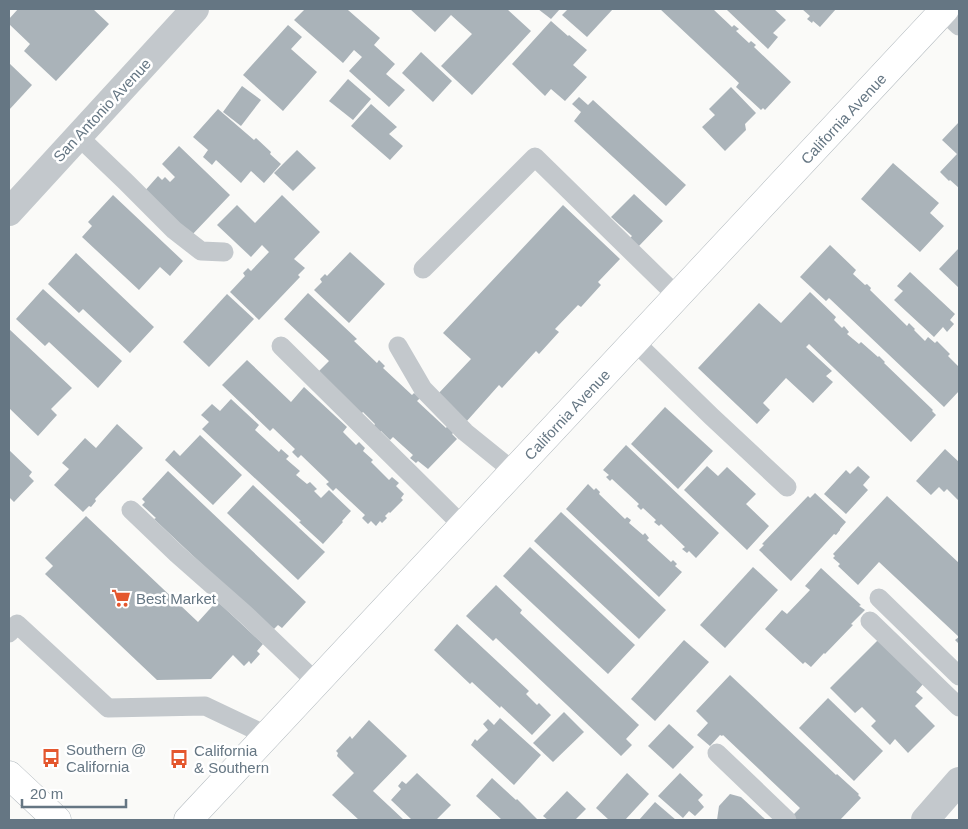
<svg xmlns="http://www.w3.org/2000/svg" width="968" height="829" font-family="Helvetica,sans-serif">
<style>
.building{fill:#aab3b9}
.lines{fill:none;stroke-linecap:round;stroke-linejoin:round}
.secondary-casing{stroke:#b3babf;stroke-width:29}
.lane{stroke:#c3c8cc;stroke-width:19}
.street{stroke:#c3c8cc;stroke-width:28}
.secondary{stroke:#fff;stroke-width:28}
.labels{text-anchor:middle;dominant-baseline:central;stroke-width:5;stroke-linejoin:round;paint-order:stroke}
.street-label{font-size:15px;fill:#657683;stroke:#fff}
.poi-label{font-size:15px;fill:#657683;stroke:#fff;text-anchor:start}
</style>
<rect width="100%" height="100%" fill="#fafaf8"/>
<!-- building -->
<g class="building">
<path d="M 18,9 L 93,9 L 109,24 L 56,81 L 24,51 L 30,44 L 9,24 L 9,19 Z"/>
<path d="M 305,9 L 349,9 L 348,10 L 380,38 L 374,45 L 395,64 L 386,74 L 405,90 L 389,107 L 349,71 L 362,57 L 354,50 L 343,63 L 294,20 Z"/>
<path d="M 410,9 L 507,9 L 531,31 L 472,95 L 441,66 L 472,34 L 451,15 L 435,32 Z"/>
<path d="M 538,9 L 560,9 L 551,19 Z"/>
<path d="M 568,9 L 613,9 L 587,37 L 562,15 Z"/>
<path d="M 660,9 L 713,9 L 732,27 L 734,25 L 739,29 L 736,31 L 749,43 L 751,41 L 756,45 L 754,47 L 791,82 L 765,110 L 763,108 L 761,110 L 736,87 L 739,83 Z"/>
<path d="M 729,9 L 774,9 L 786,20 L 773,33 L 778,37 L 768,49 L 727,10 Z"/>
<path d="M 802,9 L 836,9 L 820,27 L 813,21 L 812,23 L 807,19 L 810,16 Z"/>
<path d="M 551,21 L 568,36 L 569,35 L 587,50 L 573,65 L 587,77 L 565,101 L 551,89 L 545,96 L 512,64 Z"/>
<path d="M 288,25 L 302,37 L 291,49 L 317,72 L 283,111 L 243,75 Z"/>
<path d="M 421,52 L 452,81 L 433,102 L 402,73 Z"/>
<path d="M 9,63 L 32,85 L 9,110 Z"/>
<path d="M 348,79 L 371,99 L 353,120 L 329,101 Z"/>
<path d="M 242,86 L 261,100 L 241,126 L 223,112 Z"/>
<path d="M 731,87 L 756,113 L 745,124 L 746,130 L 725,151 L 702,127 L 715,115 L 709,109 Z"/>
<path d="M 579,97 L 588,105 L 593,100 L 686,185 L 666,206 L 574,121 L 581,112 L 572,104 Z"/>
<path d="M 371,104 L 397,127 L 389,134 L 403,146 L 390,160 L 351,126 Z"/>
<path d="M 218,109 L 254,140 L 256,138 L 271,152 L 270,154 L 281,164 L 264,183 L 251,171 L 241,183 L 216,160 L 212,165 L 203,157 L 208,150 L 193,137 Z"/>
<path d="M 959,122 L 959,188 L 950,180 L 949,181 L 940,172 L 957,154 L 942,140 Z"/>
<path d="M 179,146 L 230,195 L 190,237 L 143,193 L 158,176 L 162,180 L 165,177 L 170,182 L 175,177 L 162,164 Z"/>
<path d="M 297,150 L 316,168 L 293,191 L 274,173 Z"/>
<path d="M 893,163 L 939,203 L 930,213 L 944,226 L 920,252 L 861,199 Z"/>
<path d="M 634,194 L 663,221 L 638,247 L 629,239 L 632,236 L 611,217 Z"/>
<path d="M 113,195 L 183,261 L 170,276 L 160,267 L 139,290 L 82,237 L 92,226 L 88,222 Z"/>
<path d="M 282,195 L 320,232 L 294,259 L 305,268 L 298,275 L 300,277 L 259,320 L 230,292 L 245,276 L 243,273 L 248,268 L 251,271 L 269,252 L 262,245 L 251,257 L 217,225 L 237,205 L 255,223 Z"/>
<path d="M 563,205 L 620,259 L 598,282 L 601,285 L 581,307 L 578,305 L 555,329 L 559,332 L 539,354 L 536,351 L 502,388 L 499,385 L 466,422 L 437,395 L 471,359 L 443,333 Z"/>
<path d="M 830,245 L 856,270 L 853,274 L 865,285 L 867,284 L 871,288 L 870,290 L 907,326 L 909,323 L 915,329 L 914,330 L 925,341 L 928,337 L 935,343 L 937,341 L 950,354 L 948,356 L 959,367 L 959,391 L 944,407 L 829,298 L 826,301 L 800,277 Z"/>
<path d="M 959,248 L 959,288 L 939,269 Z"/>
<path d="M 350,252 L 385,284 L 349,323 L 314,290 L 322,282 L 320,279 L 325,274 L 327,276 Z"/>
<path d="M 76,253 L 154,327 L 130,353 L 83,309 L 79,313 L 48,284 Z"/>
<path d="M 910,272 L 955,314 L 950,320 L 954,324 L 947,332 L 943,327 L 934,337 L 894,300 L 903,291 L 897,286 Z"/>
<path d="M 43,289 L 122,361 L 98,388 L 49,342 L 45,346 L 16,319 Z"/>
<path d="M 810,292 L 836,317 L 834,320 L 842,328 L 844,326 L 849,332 L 847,334 L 859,344 L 861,342 L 878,357 L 879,356 L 885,362 L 884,363 L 933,410 L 932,411 L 936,415 L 911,442 L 809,344 L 806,347 L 832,371 L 826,376 L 833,382 L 813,403 L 786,378 L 763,403 L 770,410 L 757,424 L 698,368 L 759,303 L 781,323 Z"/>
<path d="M 308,293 L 357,339 L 354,341 L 377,363 L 379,360 L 385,366 L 383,368 L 412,395 L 414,393 L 420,398 L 417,401 L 446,428 L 448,425 L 455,431 L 452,434 L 457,439 L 428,469 L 418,461 L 416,463 L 410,458 L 413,455 L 393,437 L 390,440 L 381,431 L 379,433 L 373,427 L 375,424 L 363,412 L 359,416 L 314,376 L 329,361 L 284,319 Z"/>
<path d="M 227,294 L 254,319 L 209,367 L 183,342 Z"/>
<path d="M 9,329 L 72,388 L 51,409 L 57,415 L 38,436 L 9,408 Z"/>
<path d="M 247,360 L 291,402 L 304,387 L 347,427 L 343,432 L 356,445 L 359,442 L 365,448 L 363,451 L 373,460 L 371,462 L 389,480 L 392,477 L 399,483 L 396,486 L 404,494 L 401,498 L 403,500 L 390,513 L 389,512 L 385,516 L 387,518 L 382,523 L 380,521 L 376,526 L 371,521 L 368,524 L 362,518 L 365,515 L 336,488 L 333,491 L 326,484 L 329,482 L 301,455 L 298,458 L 292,452 L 295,449 L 273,428 L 270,431 L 222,385 Z"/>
<path d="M 231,399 L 259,425 L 255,430 L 279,452 L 281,449 L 289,456 L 286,459 L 300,471 L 296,475 L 307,484 L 310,482 L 317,489 L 314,491 L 321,498 L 329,490 L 351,511 L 342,521 L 343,522 L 323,544 L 299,522 L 301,521 L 202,429 L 209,422 L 201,415 L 212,404 L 220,411 Z"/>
<path d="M 665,407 L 713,451 L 678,489 L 631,444 Z"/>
<path d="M 117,424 L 143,448 L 95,499 L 96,501 L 91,507 L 89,506 L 83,512 L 54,485 L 69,469 L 62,463 L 85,438 L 96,448 Z"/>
<path d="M 200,435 L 242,475 L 213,505 L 165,460 L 174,450 L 180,456 Z"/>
<path d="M 626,445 L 719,533 L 696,558 L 689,551 L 687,553 L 682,549 L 685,547 L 661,524 L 659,526 L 654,522 L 656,520 L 643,508 L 641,510 L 637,506 L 639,504 L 612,479 L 610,481 L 606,477 L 609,475 L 603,470 Z"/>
<path d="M 945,449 L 959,462 L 959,501 L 947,489 L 944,492 L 939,487 L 931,495 L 916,481 Z"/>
<path d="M 9,450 L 32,472 L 29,476 L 34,481 L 14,502 L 9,497 Z"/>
<path d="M 707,466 L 718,476 L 727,467 L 756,494 L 746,504 L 769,526 L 747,550 L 684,490 Z"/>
<path d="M 858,466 L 870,477 L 863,485 L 868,490 L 846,514 L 824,494 L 846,470 L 850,474 Z"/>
<path d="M 168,471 L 306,602 L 282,628 L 278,625 L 274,629 L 259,618 L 154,519 L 156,518 L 142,505 L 145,502 L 142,499 Z"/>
<path d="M 588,484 L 594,490 L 596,488 L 600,492 L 599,494 L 625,519 L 627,517 L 631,520 L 629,523 L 643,535 L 645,533 L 649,538 L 647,540 L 671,562 L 673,560 L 677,564 L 675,566 L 682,572 L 659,597 L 566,509 Z"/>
<path d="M 253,485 L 325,552 L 298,580 L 227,513 Z"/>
<path d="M 815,493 L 846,522 L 840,529 L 840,530 L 836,535 L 834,534 L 791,581 L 759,550 L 764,545 L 762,544 L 808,496 L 810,498 Z"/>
<path d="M 887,496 L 959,563 L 959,644 L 955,640 L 959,637 L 879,562 L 858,585 L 838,566 L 840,564 L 833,558 L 835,556 L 833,554 Z"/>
<path d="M 561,512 L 666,610 L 639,639 L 534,541 Z"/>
<path d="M 86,516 L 198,622 L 217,601 L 263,644 L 257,651 L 260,654 L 251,664 L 249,661 L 244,666 L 233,655 L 211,679 L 157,680 L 45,574 L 53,566 L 45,558 Z"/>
<path d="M 530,547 L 635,645 L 608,674 L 503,576 Z"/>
<path d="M 753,567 L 778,590 L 725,648 L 700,625 Z"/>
<path d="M 821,568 L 861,605 L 859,606 L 865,610 L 851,624 L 853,625 L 825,654 L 824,653 L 811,667 L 805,662 L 803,664 L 765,629 L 782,610 L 787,614 L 810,590 L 805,586 Z"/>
<path d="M 496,585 L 522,610 L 520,613 L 639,725 L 626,739 L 632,745 L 621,756 L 496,638 L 493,641 L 466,616 Z"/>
<path d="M 457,624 L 529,691 L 526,694 L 537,705 L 539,703 L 551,715 L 532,735 L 501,706 L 500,708 L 472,682 L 470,684 L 434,650 Z"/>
<path d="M 684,640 L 709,662 L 655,721 L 631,699 Z"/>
<path d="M 878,640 L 924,683 L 916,692 L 923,698 L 915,706 L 935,726 L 908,753 L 895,739 L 890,745 L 871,726 L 876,721 L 862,707 L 855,713 L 830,688 Z"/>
<path d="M 730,675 L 836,775 L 837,774 L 859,794 L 858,795 L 861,798 L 840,820 L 794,820 L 791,817 L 800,808 L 723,735 L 722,736 L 720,735 L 710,746 L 697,735 L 708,723 L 696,711 Z"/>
<path d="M 828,698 L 883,751 L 854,781 L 799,728 Z"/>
<path d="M 564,712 L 584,732 L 553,762 L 533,743 Z"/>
<path d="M 500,718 L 541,755 L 514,785 L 471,745 L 475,739 L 477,741 L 488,730 L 483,724 L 488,719 L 494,725 Z"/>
<path d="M 369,720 L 407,756 L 373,791 L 404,820 L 359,820 L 332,795 L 354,773 L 337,756 L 338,753 L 336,751 L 350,736 L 352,739 Z"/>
<path d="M 669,724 L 694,747 L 673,769 L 648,746 Z"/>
<path d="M 417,773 L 451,805 L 436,820 L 412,820 L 391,800 L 401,789 L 398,786 L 402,781 L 406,784 Z"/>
<path d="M 627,773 L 649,794 L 625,820 L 609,820 L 596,808 Z"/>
<path d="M 680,773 L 703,795 L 698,800 L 704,807 L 695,816 L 689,811 L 683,818 L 658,796 Z"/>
<path d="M 492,778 L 516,800 L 517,799 L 537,819 L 536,820 L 502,820 L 476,796 Z"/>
<path d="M 567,791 L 586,809 L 575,820 L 548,820 L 543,816 Z"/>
<path d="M 730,794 L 741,797 L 766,820 L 717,820 L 719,806 Z"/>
<path d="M 655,802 L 676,820 L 639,820 Z"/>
</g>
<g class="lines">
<!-- secondary casing -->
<g class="secondary-casing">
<g id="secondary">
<path d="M 9,775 L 57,820"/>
<path id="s1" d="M 188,820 L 945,9"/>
</g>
</g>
<!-- lane -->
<g class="lane">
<path d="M 943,11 L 959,26"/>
<path d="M 78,136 L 126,182 L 174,230 L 201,251 L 224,252"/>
<path d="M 423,269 L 535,157 L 677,296"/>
<path d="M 634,341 L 711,416 L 787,487"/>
<path d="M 281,346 L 462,525"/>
<path d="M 398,346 L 423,389 L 465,432 L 513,471"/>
<path d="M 131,510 L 177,554 L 245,614 L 316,682"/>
<path d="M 879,598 L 959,676"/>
<path d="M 870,621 L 959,707"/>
<path d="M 9,633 L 17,624 L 108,708 L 205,706 L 266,735"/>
<path d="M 717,753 L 787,820"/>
</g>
<!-- street -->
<g class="street">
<path d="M 9,212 L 195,9"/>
<path d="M 925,820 L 959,781"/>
</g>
<!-- secondary -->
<use href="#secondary" class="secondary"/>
</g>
<!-- icons -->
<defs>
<g id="supermarket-bare" transform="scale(1.5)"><path d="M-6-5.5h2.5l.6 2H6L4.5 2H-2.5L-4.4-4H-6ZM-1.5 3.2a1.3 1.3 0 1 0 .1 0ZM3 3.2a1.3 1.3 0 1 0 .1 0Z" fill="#e4572e" stroke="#fff" stroke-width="2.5" paint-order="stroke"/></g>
<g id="bus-bare" transform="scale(1.5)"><path d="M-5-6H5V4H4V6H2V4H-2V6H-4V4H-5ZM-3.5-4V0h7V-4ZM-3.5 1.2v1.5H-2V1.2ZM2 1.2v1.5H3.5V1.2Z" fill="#e4572e" stroke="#fff" stroke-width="2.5" paint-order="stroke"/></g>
</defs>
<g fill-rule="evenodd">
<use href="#supermarket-bare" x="121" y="598"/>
<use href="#bus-bare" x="51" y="758"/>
<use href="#bus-bare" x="179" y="759"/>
</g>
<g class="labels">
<!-- street labels -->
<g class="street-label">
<text transform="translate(102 110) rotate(-47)">San Antonio Avenue</text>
<text stroke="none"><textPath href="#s1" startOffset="960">California Avenue</textPath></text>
<text stroke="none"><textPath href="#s1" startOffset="555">California Avenue</textPath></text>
</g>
<!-- poi labels -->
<g class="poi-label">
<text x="136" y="598">Best Market</text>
<text x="66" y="749">Southern @<tspan x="66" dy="17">California</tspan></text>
<text x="194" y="750">California<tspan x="194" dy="17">&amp; Southern</tspan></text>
</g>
</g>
<!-- border -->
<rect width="968" height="829" fill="none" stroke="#657683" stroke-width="20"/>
<!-- scale -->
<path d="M22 799v8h104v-8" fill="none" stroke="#657683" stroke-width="2.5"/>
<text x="30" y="799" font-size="15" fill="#657683" stroke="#ffffff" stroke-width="4" paint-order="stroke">20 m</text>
</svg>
